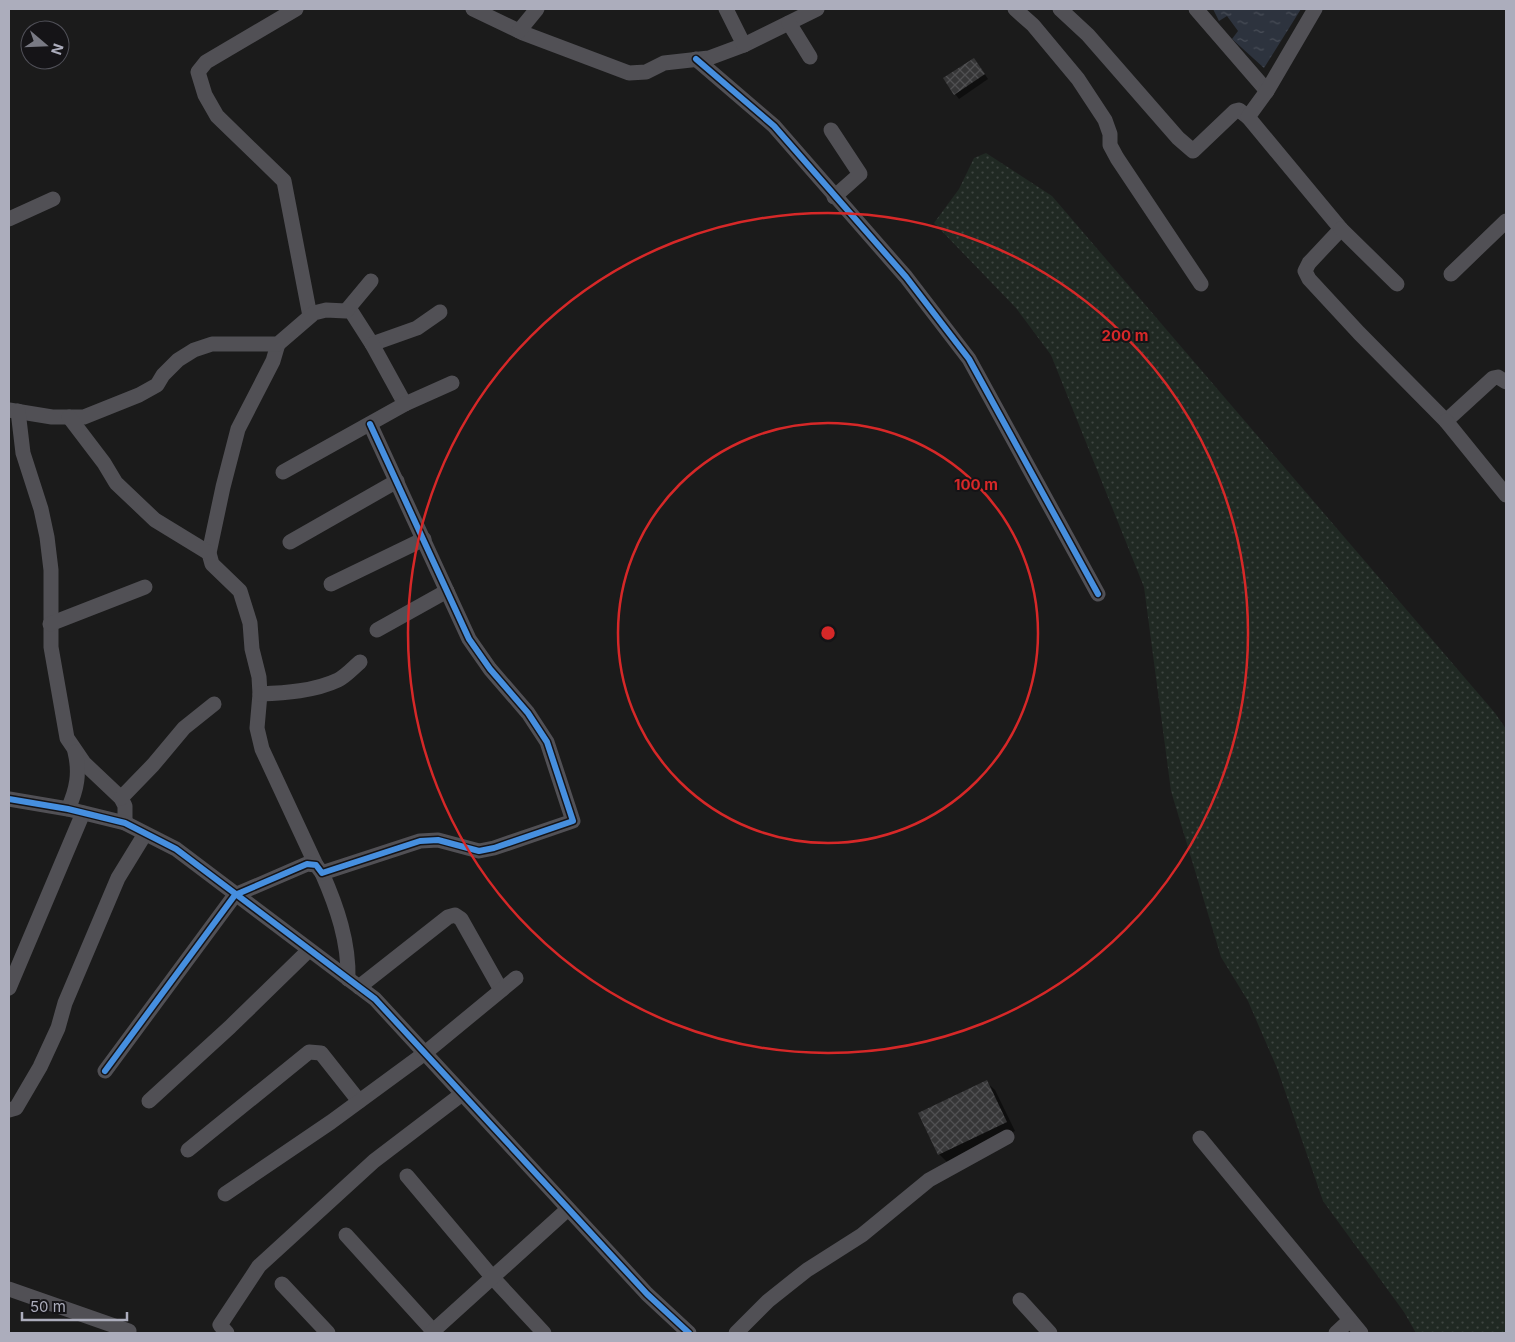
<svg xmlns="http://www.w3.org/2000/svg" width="1515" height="1342" font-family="Inter,sans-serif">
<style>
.grass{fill:url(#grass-dots)}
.water{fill:url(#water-ripples)}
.shadow{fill:#0007}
.building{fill:url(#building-cross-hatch)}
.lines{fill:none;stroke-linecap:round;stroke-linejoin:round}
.minor{stroke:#515055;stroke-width:15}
.cycleway-casing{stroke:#151417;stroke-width:9}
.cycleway{stroke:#468fdf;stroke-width:6}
.ring{fill:none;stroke:#d62828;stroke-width:2.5}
.centre{fill:#d62828;stroke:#151417;stroke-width:2.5}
.ring-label{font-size:15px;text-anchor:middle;font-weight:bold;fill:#d62828;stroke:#151417;stroke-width:4;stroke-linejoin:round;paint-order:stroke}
</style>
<defs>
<pattern id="grass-dots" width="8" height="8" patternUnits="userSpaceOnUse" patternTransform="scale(1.25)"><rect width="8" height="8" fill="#202923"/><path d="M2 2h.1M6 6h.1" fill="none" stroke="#3e4541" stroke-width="1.8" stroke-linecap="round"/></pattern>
<pattern id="water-ripples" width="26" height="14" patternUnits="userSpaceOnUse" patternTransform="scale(1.25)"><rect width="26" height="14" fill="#2d333e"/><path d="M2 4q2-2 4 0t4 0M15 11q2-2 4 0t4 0" fill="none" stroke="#494e58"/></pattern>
<pattern id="building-cross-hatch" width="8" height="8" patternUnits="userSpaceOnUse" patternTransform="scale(1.25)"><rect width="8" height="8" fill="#363637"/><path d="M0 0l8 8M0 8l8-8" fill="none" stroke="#505052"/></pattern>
</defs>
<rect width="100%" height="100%" fill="#1b1b1b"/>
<!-- grass -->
<path class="grass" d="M 986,153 L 1052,196 L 1495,713 L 1506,729 L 1506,1333 L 1416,1333 L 1404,1312 L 1323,1201 L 1277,1068 L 1248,1001 L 1221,957 L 1171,791 L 1144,587 L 1051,355 L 1016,308 L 934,223 L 959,189 L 974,158 Z"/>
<!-- water -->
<path class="water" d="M 1213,9 L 1301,9 L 1264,68 L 1232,39 L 1238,31 L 1227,16 L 1219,21 Z"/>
<!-- shadow -->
<g class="shadow">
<path d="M 977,63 L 988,79 L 959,99 L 944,79 Z"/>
<path d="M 986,1082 L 995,1090 L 1015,1131 L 948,1163 L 939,1154 Z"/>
</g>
<!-- building -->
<g class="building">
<path d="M 974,58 L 985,74 L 954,95 L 943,78 Z"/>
<path d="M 987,1080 L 1007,1122 L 938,1155 L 918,1113 Z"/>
</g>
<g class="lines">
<!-- minor -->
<g class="minor">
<path d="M 296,9 L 206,62 L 198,72 L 205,95 L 217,116 L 284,181 L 310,316"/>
<path d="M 473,9 L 523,33 L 629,73 L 646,72 L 664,63 L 709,58 L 744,45 L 817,9"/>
<path d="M 726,9 L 744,45"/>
<path d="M 1015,9 L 1033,25 L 1078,79 L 1105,120 L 1110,134 L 1110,145 L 1117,158 L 1201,284"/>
<path d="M 1060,9 L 1088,35 L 1178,138 L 1193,151 L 1235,111 L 1239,110 L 1248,117"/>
<path d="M 1196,9 L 1267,91"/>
<path d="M 1315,9 L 1267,91 L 1248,117 L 1341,229 L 1309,263 L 1305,271 L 1309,279 L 1359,333 L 1446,421 L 1493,378 L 1498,377 L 1506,382"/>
<path d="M 789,23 L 810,57"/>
<path d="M 519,31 L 537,9"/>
<path d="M 696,59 L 774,126 L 906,277 L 969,359 L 1098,594"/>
<path d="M 831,130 L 860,174 L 834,197"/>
<path d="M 9,219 L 53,199"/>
<path d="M 1341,229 L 1397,284"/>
<path d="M 1451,274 L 1506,221"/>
<path d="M 349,308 L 372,344 L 417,328 L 440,312"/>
<path d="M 278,344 L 273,361 L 238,429 L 223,487 L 209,553 L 212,564 L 240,591 L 250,623 L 252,649 L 259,677 L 260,694 L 257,728 L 262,749 L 316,865"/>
<path d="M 372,344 L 405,404 L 452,383"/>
<path d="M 9,410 L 52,417 L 84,417 L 139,395 L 157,385 L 163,375 L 178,360 L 194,350 L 212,344 L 278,344 L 314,313 L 326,310 L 346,311 L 371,281"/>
<path d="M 18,411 L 23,453 L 41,509 L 47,537 L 51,570 L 51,647 L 67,738 L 84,763 L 121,798 L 125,806 L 125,823"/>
<path d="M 69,417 L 104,463 L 116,483 L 155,520 L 209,553"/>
<path d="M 1446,421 L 1506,495"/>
<path d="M 283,472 L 405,404"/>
<path d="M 290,542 L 397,481"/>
<path d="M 331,584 L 424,539"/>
<path d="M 50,624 L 145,587"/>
<path d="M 377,630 L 447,591"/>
<path d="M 260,694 C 285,693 315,691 338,680 C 346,676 353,668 360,662"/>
<path d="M 121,798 L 153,765 L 184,728 L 214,704"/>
<path d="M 9,799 L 68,809 L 125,823 L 176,849 L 375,999 L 647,1294 L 689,1333"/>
<path d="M 68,809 C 77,789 80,773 75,752"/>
<path d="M 322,873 C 337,907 349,942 348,979"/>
<path d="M 359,987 L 448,917 L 455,915 L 461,919 L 501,990"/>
<path d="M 9,988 L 83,813"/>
<path d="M 105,1071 L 235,895 L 307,864 L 316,865 L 322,873 L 420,841 L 438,840 L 479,851 L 494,848 L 573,821 L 547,742 L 528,713 L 490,669 L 469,639 L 370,424"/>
<path d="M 149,1101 L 230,1027 L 308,951"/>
<path d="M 9,1110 L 16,1108 L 40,1067 L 58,1028 L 65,1003 L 118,878 L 145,834"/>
<path d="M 1200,1138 L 1361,1333"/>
<path d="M 188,1150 L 309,1052 L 321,1053 L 359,1101"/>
<path d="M 407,1176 L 493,1278 L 544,1333"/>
<path d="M 225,1194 L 331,1122 L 425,1053 L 516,978"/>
<path d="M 346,1235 L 435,1333"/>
<path d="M 282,1284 L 328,1333"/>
<path d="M 9,1289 L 129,1331 L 128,1333"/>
<path d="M 1020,1300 L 1050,1333"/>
<path d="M 227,1333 L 220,1325 L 259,1266 L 374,1161 L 462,1094"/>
<path d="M 431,1333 L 568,1209"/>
<path d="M 736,1333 L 768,1301 L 807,1270 L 862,1235 L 929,1180 L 1007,1137"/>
<path d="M 1336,1333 L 1350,1320"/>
</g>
<!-- cycleway casing -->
<g class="cycleway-casing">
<g id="cycleway">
<path d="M 696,59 L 774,126 L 906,277 L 969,359 L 1098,594"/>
<path d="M 9,799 L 68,809 L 125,823 L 176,849 L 375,999 L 647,1294 L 689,1333"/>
<path d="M 105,1071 L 235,895 L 307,864 L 316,865 L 322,873 L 420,841 L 438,840 L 479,851 L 494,848 L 573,821 L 547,742 L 528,713 L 490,669 L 469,639 L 370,424"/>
</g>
</g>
<!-- cycleway -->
<use href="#cycleway" class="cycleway"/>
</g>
<!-- distance rings -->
<g class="ring">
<circle cx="828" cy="633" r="210"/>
<circle cx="828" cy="633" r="420"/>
</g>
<circle cx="828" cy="633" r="8" class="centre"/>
<g class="ring-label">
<text x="1125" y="341">200 m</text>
<text x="976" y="490">100 m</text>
</g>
<!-- border -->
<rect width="1515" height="1342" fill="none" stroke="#acadbc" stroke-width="20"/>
<!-- north arrow -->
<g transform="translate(45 45) rotate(109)"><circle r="24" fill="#151417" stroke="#515159"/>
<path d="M0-4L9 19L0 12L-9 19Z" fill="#797a84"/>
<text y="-8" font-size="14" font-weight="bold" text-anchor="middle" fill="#acadbc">N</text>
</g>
<!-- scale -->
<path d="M22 1312v8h105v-8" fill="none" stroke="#acadbc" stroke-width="2.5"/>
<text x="30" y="1312" font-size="15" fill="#acadbc" stroke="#151417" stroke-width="4" paint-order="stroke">50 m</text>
</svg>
